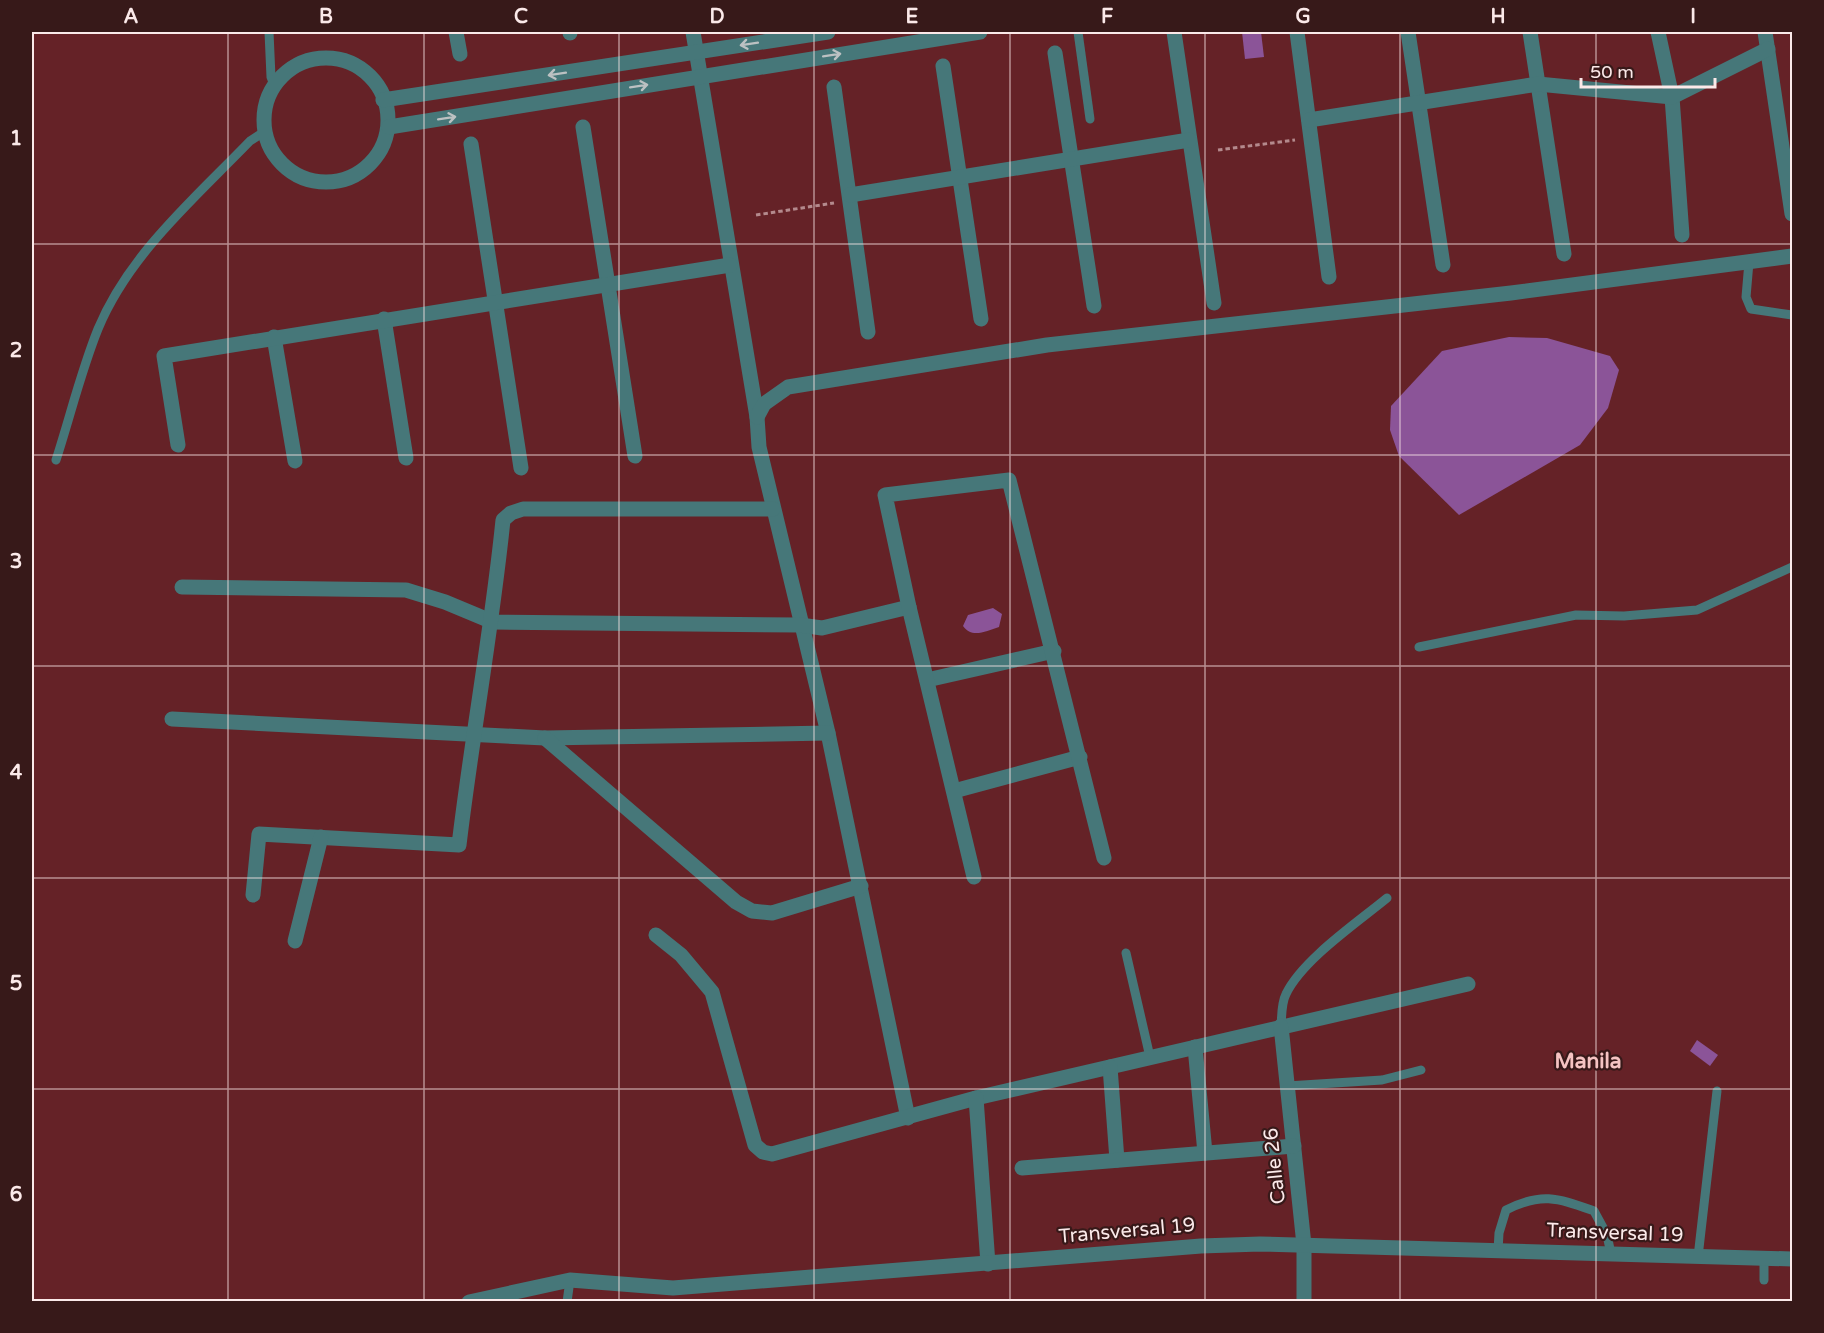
<svg xmlns="http://www.w3.org/2000/svg" width="1824" height="1333" font-family="'Varela Round',sans-serif">
<style>
.water{fill:#8b5498}
.lines{fill:none;stroke-linecap:round;stroke-linejoin:round}
.path{stroke:#b48a8d;stroke-width:3;stroke-dasharray:4.5 3;stroke-linecap:butt}
.lane{stroke:#467779;stroke-width:9}
.street{stroke:#467779;stroke-width:15}
.oneway{stroke:#bcc1c2}
.grid{fill:none;stroke:#fbe9e9;stroke-width:1.5;stroke-opacity:0.55}
.labels{text-anchor:middle;dominant-baseline:central;stroke-width:4.5;stroke-linejoin:round;paint-order:stroke}
.street-label{font-size:20px;fill:#fbe9e9;stroke:#371919}
.neighbourhood-label{font-size:21px;font-weight:bold;fill:#f5c3c2;stroke:#371919}
.neatline{fill:none;stroke:#fbe9e9;stroke-width:2}
.grid-label{font-size:20px;text-anchor:middle;font-weight:bold;fill:#fbe9e9}
</style>
<rect width="100%" height="100%" fill="#652227"/>
<!-- water -->
<g class="water">
<path d="M 1242,32 L 1261,32 L 1264,57 L 1245,59 Z"/>
<path d="M 1509,337 L 1547,338 L 1610,356 L 1619,370 L 1608,408 L 1580,445 L 1459,515 L 1399,456 L 1390,430 L 1391,406 L 1442,351 Z"/>
<path d="M 993,608 L 1002,614 L 999,627 C 986,631 972,639 963,626 L 968,615 Z"/>
<path d="M 1697,1040 L 1718,1055 L 1710,1066 L 1690,1051 Z"/>
</g>
<g class="lines">
<!-- path -->
<g class="path">
<path d="M 1218,150 L 1295,140"/>
<path d="M 756,215 L 834,203"/>
</g>
<!-- lane -->
<g class="lane">
<path d="M 269,32 L 271,77 L 274,85"/>
<path d="M 1078,32 L 1090,119"/>
<path d="M 1749,262 L 1746,297 L 1751,309 L 1792,315"/>
<path d="M 56,460 C 70,417 81,371 98,329 C 129,254 195,198 250,141 L 264,132"/>
<path d="M 1419,647 L 1576,615 L 1624,616 L 1697,610 L 1792,567"/>
<path d="M 1126,953 L 1150,1057"/>
<path d="M 1281,1026 C 1282,1016 1281,1004 1286,994 C 1302,960 1358,922 1387,898"/>
<path d="M 1287,1086 L 1382,1080 L 1421,1070"/>
<path d="M 1498,1251 L 1499,1233 L 1506,1210 C 1542,1192 1557,1198 1594,1211 L 1607,1235 L 1611,1254"/>
<path d="M 1698,1257 L 1717,1091"/>
<path d="M 1764,1258 L 1764,1280"/>
<path d="M 567,1302 L 570,1280"/>
</g>
<!-- street -->
<g class="street">
<path d="M 456,32 L 460,54"/>
<path d="M 570,32 L 570,33"/>
<path d="M 693,32 L 757,417 L 759,447 L 828,733 L 908,1118"/>
<path d="M 1174,32 L 1214,303"/>
<path d="M 1297,32 L 1329,277"/>
<path d="M 1408,32 L 1443,265"/>
<path d="M 1530,32 L 1564,254"/>
<path d="M 1658,32 L 1672,97 L 1682,235"/>
<path d="M 1765,32 L 1792,214"/>
<path d="M 1055,53 L 1094,306"/>
<circle cx="326" cy="120" r="62"/>
<path d="M 943,66 L 981,319"/>
<path d="M 834,87 L 868,332"/>
<path d="M 383,100 L 828,32"/>
<path d="M 1309,120 L 1538,84 L 1672,97 L 1768,49"/>
<path d="M 389,127 L 980,32"/>
<path d="M 583,127 L 635,456"/>
<path d="M 471,144 L 521,468"/>
<path d="M 850,195 L 1189,140"/>
<path d="M 384,319 L 406,458"/>
<path d="M 274,337 L 295,461"/>
<path d="M 757,417 L 764,404 L 788,387 L 1047,345 L 1511,293 L 1792,256"/>
<path d="M 178,445 L 164,356 L 730,265"/>
<path d="M 182,587 L 406,590 L 445,602 L 493,622 L 800,625 L 822,628 L 909,607"/>
<path d="M 927,680 L 1054,651"/>
<path d="M 172,719 L 545,738 L 828,733"/>
<path d="M 545,738 L 736,902 L 752,911 L 772,913 L 861,886"/>
<path d="M 954,791 L 1080,757"/>
<path d="M 974,877 L 909,607 L 885,495 L 1009,480 L 1104,858"/>
<path d="M 253,895 L 259,834 L 459,845 C 472,736 492,629 503,520 L 511,513 L 523,509 L 773,509"/>
<path d="M 656,935 L 681,955 L 712,992 L 755,1145 L 763,1152 L 772,1154 L 976,1098 L 1468,984"/>
<path d="M 295,941 L 321,837"/>
<path d="M 1281,1026 L 1304,1245 L 1304,1302"/>
<path d="M 1195,1047 L 1205,1153"/>
<path d="M 1110,1067 L 1117,1160"/>
<path d="M 976,1098 L 988,1264"/>
<path d="M 1022,1168 L 1294,1146"/>
<path d="M 469,1302 L 570,1280 L 673,1288 L 1201,1246 L 1260,1244 L 1792,1259"/>
</g>
</g>
<!-- one-way arrows -->
<defs><path id="oneway-shaft" d="M-6 0H5M1.5-3L5.5 0L1.5 3" fill="none" stroke-width="1.6" stroke-linecap="round" stroke-linejoin="round" transform="scale(1.5)"/></defs>
<g class="oneway">
<use href="#oneway-shaft" transform="translate(749 44) rotate(171)"/>
<use href="#oneway-shaft" transform="translate(832 55) rotate(-9)"/>
<use href="#oneway-shaft" transform="translate(557 74) rotate(171)"/>
<use href="#oneway-shaft" transform="translate(639 86) rotate(-9)"/>
<use href="#oneway-shaft" transform="translate(447 118) rotate(-9)"/>
</g>
<!-- grid -->
<path class="grid" d="M 228,32 L 228,1302M 424,32 L 424,1302M 619,32 L 619,1302M 814,32 L 814,1302M 1010,32 L 1010,1302M 1205,32 L 1205,1302M 1400,32 L 1400,1302M 1596,32 L 1596,1302M 32,244 L 1792,244M 32,455 L 1792,455M 32,666 L 1792,666M 32,878 L 1792,878M 32,1089 L 1792,1089"/>
<g class="labels">
<!-- street labels -->
<g class="street-label">
<text transform="translate(1275 1166) rotate(-96)">Calle 26</text>
<text transform="translate(1127 1231) rotate(-5)">Transversal 19</text>
<text transform="translate(1615 1233) rotate(2)">Transversal 19</text>
</g>
<!-- neighbourhood labels -->
<g class="neighbourhood-label">
<text x="1588" y="1061">Manila</text>
</g>
</g>
<!-- border -->
<rect width="1824" height="1333" fill="none" stroke="#371919" stroke-width="66"/>
<!-- scale -->
<path d="M1581 78v9h134v-9" fill="none" stroke="#fbe9e9" stroke-width="3"/>
<text x="1590" y="78" font-size="18" fill="#fbe9e9" stroke="#371919" stroke-width="4.5" paint-order="stroke">50 m</text>
<rect x="33" y="33" width="1758" height="1267" class="neatline"/>
<g class="grid-label">
<text x="131" y="23">A</text>
<text x="326" y="23">B</text>
<text x="521" y="23">C</text>
<text x="717" y="23">D</text>
<text x="912" y="23">E</text>
<text x="1107" y="23">F</text>
<text x="1303" y="23">G</text>
<text x="1498" y="23">H</text>
<text x="1693" y="23">I</text>
<text x="16" y="145">1</text>
<text x="16" y="357">2</text>
<text x="16" y="568">3</text>
<text x="16" y="779">4</text>
<text x="16" y="990">5</text>
<text x="16" y="1201">6</text>
</g>
</svg>
